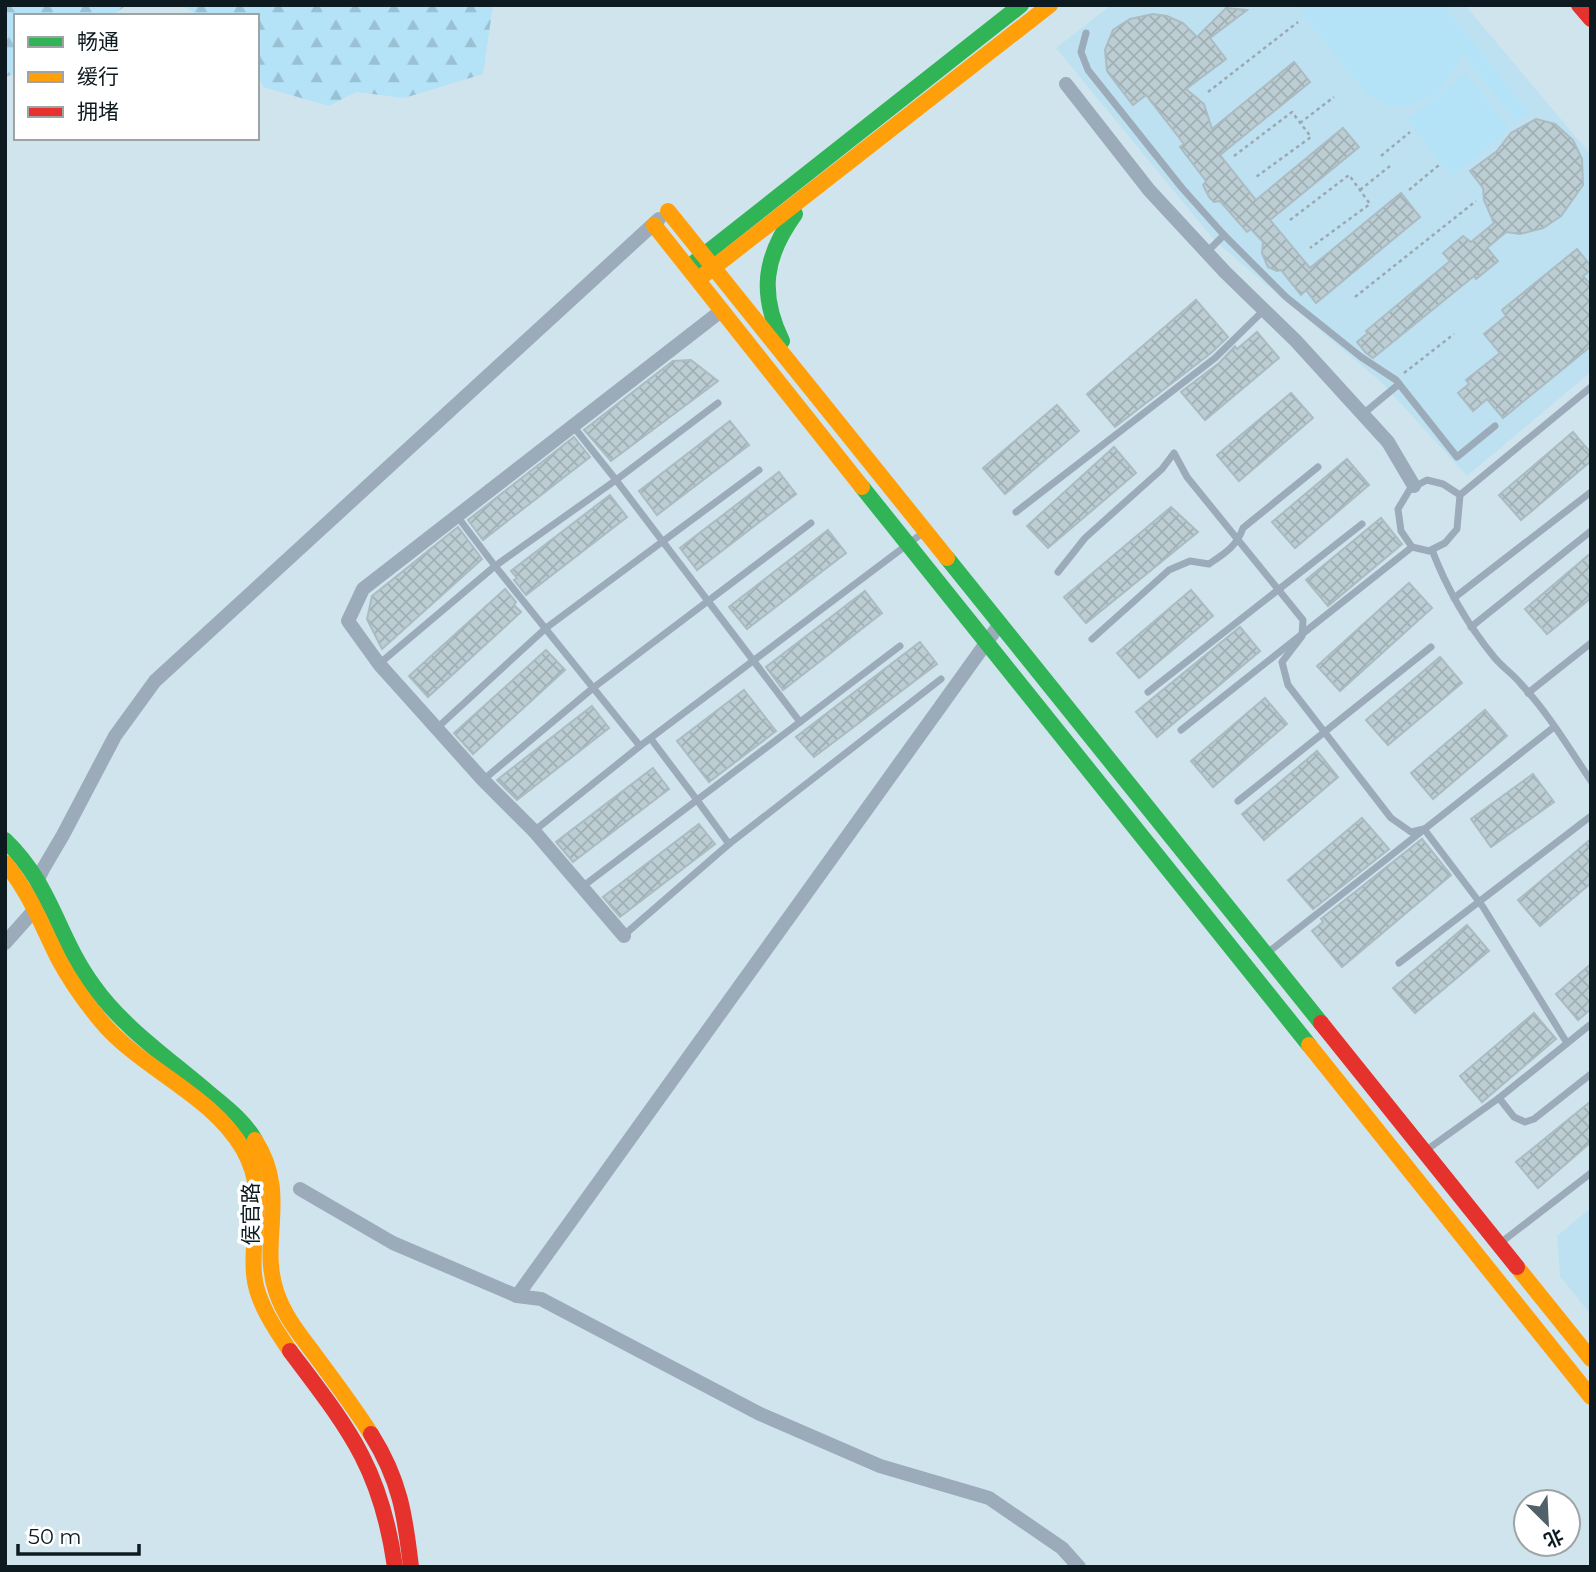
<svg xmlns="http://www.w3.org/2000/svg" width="1596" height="1572" font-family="Montserrat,'Noto Sans SC',sans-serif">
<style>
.built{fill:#bee1f1}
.forest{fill:url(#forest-firs)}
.pitch{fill:#b4e2f7}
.building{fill:url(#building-cross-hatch);stroke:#aabbc1;stroke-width:2}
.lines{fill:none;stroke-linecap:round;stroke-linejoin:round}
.path{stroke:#9aa8b2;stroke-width:2.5;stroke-dasharray:3.5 3.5;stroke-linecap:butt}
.lane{stroke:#9cabb9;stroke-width:7}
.street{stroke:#9cabb9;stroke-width:14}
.fast{stroke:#30b455;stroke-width:16}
.slow{stroke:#ff9f0a;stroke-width:16}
.jam{stroke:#e5322d;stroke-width:16}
.labels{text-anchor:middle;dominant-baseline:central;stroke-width:7;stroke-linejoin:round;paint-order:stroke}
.street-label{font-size:21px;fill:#0d1b21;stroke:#fff}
</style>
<defs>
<pattern id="forest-firs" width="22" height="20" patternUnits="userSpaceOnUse" patternTransform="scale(1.75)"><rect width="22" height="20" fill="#b4e2f7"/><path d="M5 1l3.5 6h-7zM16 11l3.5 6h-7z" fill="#9ac1d3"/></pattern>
<pattern id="building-cross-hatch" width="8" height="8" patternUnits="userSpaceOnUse" patternTransform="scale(1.75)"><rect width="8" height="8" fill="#bcced3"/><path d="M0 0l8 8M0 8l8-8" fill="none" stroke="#a0b0b5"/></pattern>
</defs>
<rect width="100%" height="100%" fill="#d0e4ee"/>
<!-- built -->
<g class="built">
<path d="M 1111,5 L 1465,5 L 1591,155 L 1591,372 L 1467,476 L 1382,383 L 1215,241 L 1056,48 Z"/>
<path d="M 1591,1208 L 1591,1315 L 1560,1276 L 1557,1236 Z"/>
</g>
<!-- forest -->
<g class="forest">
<path d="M 5,5 L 127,5 L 111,16 L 16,16 L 16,73 L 5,77 Z"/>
<path d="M 181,5 L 493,5 L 483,74 L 404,98 L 356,92 L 329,106 L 263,87 L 257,71 L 257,16 L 200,16 Z"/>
</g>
<!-- pitch -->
<g class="pitch">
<path d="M 1295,5 L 1444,5 L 1529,112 L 1516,121 L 1462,54 L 1444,86 L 1433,96 L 1410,105 L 1388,105 L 1367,95 Z"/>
<path d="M 1466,73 L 1510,129 L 1451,176 L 1407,120 Z"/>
</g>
<!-- building -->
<g class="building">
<path d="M 1226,8 L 1247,10 L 1210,38 L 1226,59 L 1186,89 L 1204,104 L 1212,129 L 1294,62 L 1310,82 L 1220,155 L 1256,200 L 1343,128 L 1359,147 L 1270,220 L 1310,268 L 1401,193 L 1420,217 L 1316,303 L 1306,290 L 1301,295 L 1281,270 L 1277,271 L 1268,267 L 1262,253 L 1263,242 L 1251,229 L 1247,232 L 1220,201 L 1214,202 L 1209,197 L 1203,185 L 1206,181 L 1180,147 L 1184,144 L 1146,95 L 1133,105 L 1107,71 L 1105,50 L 1113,30 L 1130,19 L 1153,14 L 1167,16 L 1183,23 L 1197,37 Z"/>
<path d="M 1536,119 L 1555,124 L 1573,140 L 1582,159 L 1583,185 L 1561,216 L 1543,228 L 1520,234 L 1506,232 L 1487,248 L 1498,261 L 1476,279 L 1474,276 L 1373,358 L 1366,353 L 1357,342 L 1368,333 L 1366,331 L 1450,261 L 1443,253 L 1463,236 L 1471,242 L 1494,223 L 1484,200 L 1483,188 L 1470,171 L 1497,151 L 1511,133 Z"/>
<path d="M 1577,249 L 1591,266 L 1591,270 L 1583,276 L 1591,285 L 1591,346 L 1503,418 L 1487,399 L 1473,411 L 1458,393 L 1469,384 L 1466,380 L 1500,353 L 1484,334 L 1506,316 L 1502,310 Z"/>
<path d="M 1196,300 L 1228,337 L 1211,353 L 1115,427 L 1087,394 Z"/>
<path d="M 1257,332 L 1279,358 L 1205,420 L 1181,392 L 1219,363 L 1235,346 L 1237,349 Z"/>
<path d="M 691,360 L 718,381 L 611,461 L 584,430 L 673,361 Z"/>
<path d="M 1291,393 L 1313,418 L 1239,481 L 1217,455 Z"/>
<path d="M 1057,405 L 1079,431 L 1005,494 L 983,468 Z"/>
<path d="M 730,421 L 749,445 L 657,515 L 639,491 Z"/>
<path d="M 1573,432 L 1591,453 L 1591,461 L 1521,520 L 1499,495 Z"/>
<path d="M 574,437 L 590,457 L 483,540 L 468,520 Z"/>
<path d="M 1114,447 L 1136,473 L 1048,548 L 1027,526 Z"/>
<path d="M 1347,459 L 1369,485 L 1295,548 L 1272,522 Z"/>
<path d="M 779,472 L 796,494 L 697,570 L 680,548 Z"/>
<path d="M 610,495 L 627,517 L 526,595 L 514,580 L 517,578 L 511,571 Z"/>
<path d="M 1171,507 L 1198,532 L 1086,623 L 1064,597 Z"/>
<path d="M 1381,518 L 1402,544 L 1328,606 L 1306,580 Z"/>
<path d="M 458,527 L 482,559 L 382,649 L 367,619 L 372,596 Z"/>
<path d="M 828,530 L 846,553 L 747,629 L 729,607 Z"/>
<path d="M 1591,553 L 1591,598 L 1547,634 L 1525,609 Z"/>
<path d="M 1409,583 L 1432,608 L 1340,691 L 1317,666 Z"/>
<path d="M 505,589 L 516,602 L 514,605 L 521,612 L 428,697 L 409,676 Z"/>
<path d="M 1191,590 L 1213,616 L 1139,678 L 1117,653 Z"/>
<path d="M 865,591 L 882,613 L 783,690 L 766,667 Z"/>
<path d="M 1240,627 L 1260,651 L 1157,737 L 1136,712 Z"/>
<path d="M 920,642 L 937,664 L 814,757 L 796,737 Z"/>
<path d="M 546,650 L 565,670 L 473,754 L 454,733 Z"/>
<path d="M 1440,657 L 1462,683 L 1388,745 L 1366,720 Z"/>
<path d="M 744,690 L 776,731 L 709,782 L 677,741 Z"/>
<path d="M 1265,698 L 1287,724 L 1213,787 L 1191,761 Z"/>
<path d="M 592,706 L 609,728 L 517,800 L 497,780 Z"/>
<path d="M 1485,710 L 1507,736 L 1433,799 L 1411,773 Z"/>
<path d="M 1317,751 L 1338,777 L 1264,840 L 1242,814 Z"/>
<path d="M 653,768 L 669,789 L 573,862 L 556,842 Z"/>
<path d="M 1533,774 L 1554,802 L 1491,847 L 1471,819 Z"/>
<path d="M 1362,818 L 1389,849 L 1313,909 L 1288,880 Z"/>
<path d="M 699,824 L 715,844 L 620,917 L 603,897 Z"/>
<path d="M 1422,839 L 1451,875 L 1342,967 L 1312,931 L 1323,922 L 1321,919 Z"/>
<path d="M 1591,839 L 1591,883 L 1540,926 L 1518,900 Z"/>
<path d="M 1467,925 L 1489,951 L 1415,1013 L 1393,988 Z"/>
<path d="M 1591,964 L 1591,1009 L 1578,1020 L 1556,994 Z"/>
<path d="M 1534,1013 L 1556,1039 L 1482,1102 L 1460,1076 Z"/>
<path d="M 1591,1101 L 1591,1142 L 1538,1188 L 1516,1162 Z"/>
</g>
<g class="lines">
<!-- path -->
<g class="path">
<path d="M 1208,92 L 1298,22"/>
<path d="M 1300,123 L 1334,97"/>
<path d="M 1234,156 L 1292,112 L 1311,137 L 1256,177"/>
<path d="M 1381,156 L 1410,132"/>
<path d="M 1360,190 L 1390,166"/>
<path d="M 1409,190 L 1439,165"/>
<path d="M 1290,220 L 1349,175 L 1370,204 L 1310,248"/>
<path d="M 1355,297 L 1476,201"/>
<path d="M 1404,373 L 1454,334"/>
</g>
<!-- lane -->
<g class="lane">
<path d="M 1086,33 L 1081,52 L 1088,70 L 1182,188 L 1224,235 L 1286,297 L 1361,357 L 1396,380 L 1457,457 L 1495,426"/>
<path d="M 1207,252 L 1224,235"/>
<path d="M 1363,414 L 1399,384"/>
<path d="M 573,426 L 616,480 L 495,566 L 640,746 L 924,532"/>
<path d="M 1460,495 L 1443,484 L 1427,480 L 1410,489 L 1398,509 L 1401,531 L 1412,547 L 1429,551 L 1445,543 L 1457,529 L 1460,495 L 1591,387"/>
<path d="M 1016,512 L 1215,358 L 1264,310"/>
<path d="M 1432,550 C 1447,589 1467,624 1494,657 C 1502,667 1513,674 1521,684 C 1548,713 1569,748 1591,781"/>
<path d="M 1058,572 L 1085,538 L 1162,469 L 1174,453 L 1187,477 L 1303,620 L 1302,636 L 1282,662 L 1288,685 L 1391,818 L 1411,832 L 1424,829 L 1483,907 L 1567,1043"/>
<path d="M 1454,598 L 1591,492"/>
<path d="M 1471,627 L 1591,531"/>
<path d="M 1092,639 L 1169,570 L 1190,561 L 1209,564 C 1224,554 1237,546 1243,528 L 1318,467"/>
<path d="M 379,664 L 495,566 L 457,516"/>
<path d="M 1148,692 L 1362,524"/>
<path d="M 1528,693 L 1591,643"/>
<path d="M 800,722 L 900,646"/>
<path d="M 437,728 L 546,628 L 759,470"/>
<path d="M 1181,730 L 1412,547"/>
<path d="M 651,739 L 697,800 L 800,722 L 616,480 L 718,403"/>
<path d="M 483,780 L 593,688 L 811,523"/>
<path d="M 1238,801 L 1431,647"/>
<path d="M 534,831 L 640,746"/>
<path d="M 729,844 L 941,679"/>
<path d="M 582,887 L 697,800 L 729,844 L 624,935"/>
<path d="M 1266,954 L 1554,727"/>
<path d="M 1399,963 L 1591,816"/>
<path d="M 1499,1098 L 1591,1024"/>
<path d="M 1425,1151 L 1499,1098 L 1514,1117 L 1525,1122 L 1534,1119 L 1591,1074"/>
<path d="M 1499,1244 L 1591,1173"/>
</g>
<!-- street -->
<g class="street">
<path d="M 1066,84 L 1149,190 L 1225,272 L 1296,341 L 1388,442 L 1414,486"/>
<path d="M 624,936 L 534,831 L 483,780 L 379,664 L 348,621 L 363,589 L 721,311"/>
<path d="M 5,943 L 37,907 L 38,879 L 43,869 L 63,835 L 115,736 L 155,681 L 659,219"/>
<path d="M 300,1189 L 393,1243 L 517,1296 L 541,1299 L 760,1414 L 880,1466 L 989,1498 L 1062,1548 L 1079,1567"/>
<path d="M 517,1296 L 999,625"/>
</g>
<!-- fast -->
<g class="fast">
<path d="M 695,262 L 1021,5"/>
<path d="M 782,341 C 759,293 764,257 795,214"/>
<path d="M 862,487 L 1309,1045"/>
<path d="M 947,558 L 1321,1023"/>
<path d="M 5,840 C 52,885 57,936 93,985 C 123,1028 171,1060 210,1094 C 227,1108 244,1121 255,1140"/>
</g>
<!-- slow -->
<g class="slow">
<path d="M 668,211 L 947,558"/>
<path d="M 654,225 L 862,487"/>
<path d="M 704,275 L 1050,5"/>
<path d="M 5,863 C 30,893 42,926 59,960 C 71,982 85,1002 101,1021 C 142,1070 210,1093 243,1149 C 269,1195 250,1229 254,1274 C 256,1301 275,1329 290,1351"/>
<path d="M 1309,1045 L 1591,1397"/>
<path d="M 255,1140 C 290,1194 259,1240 276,1291 C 284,1316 300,1335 315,1355 C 334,1381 354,1407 371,1434"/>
<path d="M 1517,1267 L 1591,1359"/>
</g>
<!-- jam -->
<g class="jam">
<path d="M 1579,5 L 1591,19"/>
<path d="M 1321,1023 L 1517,1267"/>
<path d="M 290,1351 C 348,1428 381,1467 395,1567"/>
<path d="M 371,1434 C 400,1480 405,1515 411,1567"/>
</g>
</g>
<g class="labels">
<!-- street labels -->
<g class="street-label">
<text transform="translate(250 1214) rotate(-90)">侯官路</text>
</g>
</g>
<!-- border -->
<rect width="1596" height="1572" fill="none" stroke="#0d1b21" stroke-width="14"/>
<!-- legend -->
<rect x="14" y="14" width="245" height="126" fill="#ffffff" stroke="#9ea4a6" stroke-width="2"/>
<rect x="28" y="37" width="35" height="10" fill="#30b455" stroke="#9ea4a6" stroke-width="2"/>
<text x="77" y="49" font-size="21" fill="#0d1b21">畅通</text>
<rect x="28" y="72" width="35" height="10" fill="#ff9f0a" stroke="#9ea4a6" stroke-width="2"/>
<text x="77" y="84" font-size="21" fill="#0d1b21">缓行</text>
<rect x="28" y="107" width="35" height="10" fill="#e5322d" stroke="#9ea4a6" stroke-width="2"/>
<text x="77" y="119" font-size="21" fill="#0d1b21">拥堵</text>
<!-- north arrow -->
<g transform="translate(1547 1523) rotate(156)"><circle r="33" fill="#ffffff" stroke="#9ea4a6" stroke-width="2"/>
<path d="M0-5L12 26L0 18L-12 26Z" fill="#516169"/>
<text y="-10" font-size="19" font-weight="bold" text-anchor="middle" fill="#0d1b21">北</text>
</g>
<!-- scale -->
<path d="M18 1544v10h121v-10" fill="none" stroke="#0d1b21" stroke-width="3.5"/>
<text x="28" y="1544" font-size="21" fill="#0d1b21" stroke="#ffffff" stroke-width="5" paint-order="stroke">50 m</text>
</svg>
